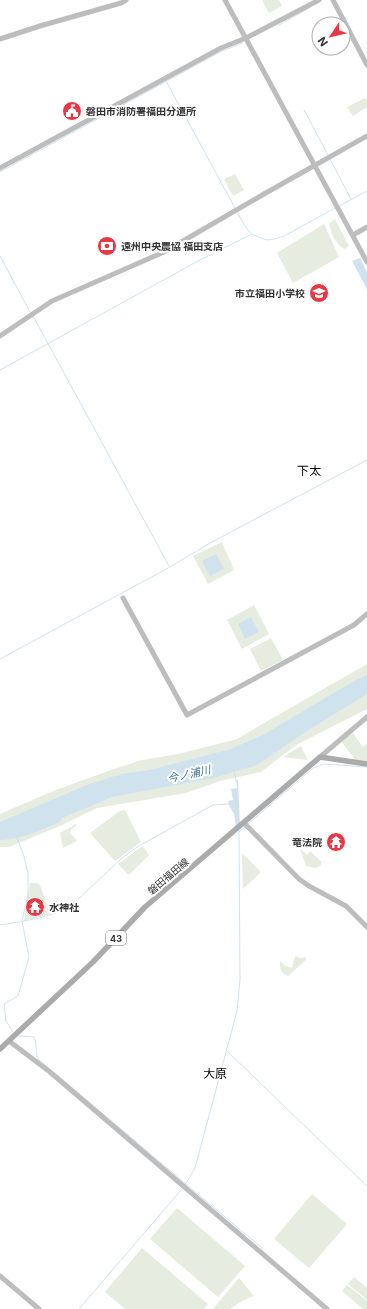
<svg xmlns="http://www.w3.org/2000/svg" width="367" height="1309" font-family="Inter,'Noto Sans JP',sans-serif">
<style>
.green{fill:#e6ecdf}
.water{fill:#cfe2ee}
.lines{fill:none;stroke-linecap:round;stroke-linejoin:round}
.stream{stroke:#cfe2ee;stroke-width:1}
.river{stroke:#cfe2ee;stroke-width:6}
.secondary{stroke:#bdbdbd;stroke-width:5}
.primary{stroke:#ababab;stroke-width:5.5}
.labels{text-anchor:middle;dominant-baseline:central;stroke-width:4;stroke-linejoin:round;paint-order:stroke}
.shield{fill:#fff;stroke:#707070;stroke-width:1}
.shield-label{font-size:9px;font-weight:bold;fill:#333}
.poi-label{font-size:10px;font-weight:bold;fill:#333;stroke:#fff;text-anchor:start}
.street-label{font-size:10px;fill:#333;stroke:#fff}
.water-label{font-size:11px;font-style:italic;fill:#3f7597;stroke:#fff}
.quarter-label{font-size:12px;fill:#000;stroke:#fff}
</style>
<rect width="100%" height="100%" fill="#fff"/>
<!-- green -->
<g class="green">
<path d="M 262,0 L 279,0 L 282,6 L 269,13 Z"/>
<path d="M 365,98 L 367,102 L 367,107 L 353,116 L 347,107 Z"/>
<path d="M 235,174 L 244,190 L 233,196 L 224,179 Z"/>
<path d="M 335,219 L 349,246 L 344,249 C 336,244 331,234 329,224 Z"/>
<path d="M 324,224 L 339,257 L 293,283 L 277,253 Z"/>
<path d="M 222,542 L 234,570 L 208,584 L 193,556 Z"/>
<path d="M 254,605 L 269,634 L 242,649 L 227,620 Z"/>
<path d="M 271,638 L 283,660 L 261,671 L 250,649 Z"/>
<path d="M 367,664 L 367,709 L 296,745 L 261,772 L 220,781 L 186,793 L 97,808 L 60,826 L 9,847 L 0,847 L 0,814 L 53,791 L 111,770 L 142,760 L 178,754 L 237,739 L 278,715 Z"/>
<path d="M 353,733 L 362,746 L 365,746 L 367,744 L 367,762 L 356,761 L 341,741 Z"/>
<path d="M 301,746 L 308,760 L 283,757 Z"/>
<path d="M 125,810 L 141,842 L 115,861 L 90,833 L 120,811 Z"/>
<path d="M 76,824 L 77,825 L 72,829 L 70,833 L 77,841 L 63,848 L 60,833 Z"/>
<path d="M 143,846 L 149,855 L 129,875 L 118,864 Z"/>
<path d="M 300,849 L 307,855 L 310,851 L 322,862 L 320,866 L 315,868 L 306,866 Z"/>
<path d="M 242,853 L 261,872 L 243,889 Z"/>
<path d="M 30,883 L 37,883 L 40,885 L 50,914 L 24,921 Z"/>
<path d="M 295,956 L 300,958 L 306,957 L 306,960 L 288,976 C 282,974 279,968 280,961 L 286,966 L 292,968 Z"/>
<path d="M 312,1194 L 347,1224 L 309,1268 L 274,1239 Z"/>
<path d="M 177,1208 L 245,1266 L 218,1297 L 150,1239 Z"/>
<path d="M 142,1248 L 208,1304 L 204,1309 L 125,1309 L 105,1292 Z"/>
<path d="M 354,1277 L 367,1288 L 367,1300 L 348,1284 Z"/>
<path d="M 239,1278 L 254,1296 L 242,1301 L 230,1309 L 213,1309 Z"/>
<path d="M 347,1285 L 367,1301 L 367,1309 L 363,1309 L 342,1291 Z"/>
</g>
<!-- water -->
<g class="water">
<path d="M 360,258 L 367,272 L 367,289 L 352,261 Z"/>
<path d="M 216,554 L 224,569 L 210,576 L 202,561 Z"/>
<path d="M 251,617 L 259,632 L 245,639 L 238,624 Z"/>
<path d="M 367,675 L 367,694 L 310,729 L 257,765 L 213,778 L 112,797 L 43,826 L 0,840 L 0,822 L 87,785 L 121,774 L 150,770 L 231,749 L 263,735 L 354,681 Z"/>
<path d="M 236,780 L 238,780 L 240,824 L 236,827 L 234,814 L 229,805 L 228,801 L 233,800 L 231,789 L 237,788 Z"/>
</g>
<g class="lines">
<!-- stream -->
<g class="stream">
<path d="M 279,25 L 309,8"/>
<path d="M 166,81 L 235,208"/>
<path d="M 304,110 L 328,155"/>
<path d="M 330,159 L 351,199"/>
<path d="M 0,172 L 220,52 L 242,43"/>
<path d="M 339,206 L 367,191"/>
<path d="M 237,212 L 245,226 L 251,234 L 267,240 L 275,239 L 284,236 L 335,208"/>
<path d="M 0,256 L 30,312"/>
<path d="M 33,316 L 169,566"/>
<path d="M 0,370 L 198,261 L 250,235"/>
<path d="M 0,659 L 170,567 L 210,543 L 367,460"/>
<path d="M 234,771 L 236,781"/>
<path d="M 248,824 L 313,768 L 324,764 L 367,767"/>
<path d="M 239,832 L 246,826"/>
<path d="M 0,925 C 24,921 51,918 72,905 L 122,858 L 137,847 L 213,805 L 229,804"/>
<path d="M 13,1032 L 6,1021 L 4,1004 L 18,996 L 29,957 L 22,921 L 28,894 L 28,874 L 24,856 L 16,835"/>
<path d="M 19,1036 L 34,1037 C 38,1045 34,1052 39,1060 L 263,1249"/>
<path d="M 227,1051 L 367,1186"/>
<path d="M 185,1185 L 195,1168 L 237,1011 L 240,980 L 239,830"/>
<path d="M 79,1309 L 182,1189"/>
</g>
<!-- river -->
<path class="river" d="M 0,837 C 18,837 43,827 58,819"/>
<!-- secondary -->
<g class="secondary">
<path d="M 225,0 L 367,262"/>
<path d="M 333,0 L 367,65"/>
<path d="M 0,39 L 40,26 L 121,3 L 126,0"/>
<path d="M 0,168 L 221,48 L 246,38 L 319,0"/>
<path d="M 353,235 L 367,227"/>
<path d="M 0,336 L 52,301 L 164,252 L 264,194 L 367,136"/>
<path d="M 123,598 L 187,715 L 354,625 L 367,614"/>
<path d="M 320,757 L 367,717"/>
<path d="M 244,823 L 299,879 L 309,886 L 346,906 L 367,927"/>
<path d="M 9,1041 L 50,1072 L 327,1309"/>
<path d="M 0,1276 L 39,1309"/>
</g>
<!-- primary -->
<path class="primary" d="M 0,1049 L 93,962 L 145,907 L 320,757 L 367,764"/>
</g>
<!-- icons -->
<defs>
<g id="civic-disc" transform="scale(1)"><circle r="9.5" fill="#e63946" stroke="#fff"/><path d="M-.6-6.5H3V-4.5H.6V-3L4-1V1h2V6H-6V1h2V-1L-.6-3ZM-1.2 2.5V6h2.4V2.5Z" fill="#fff"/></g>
<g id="bank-disc" transform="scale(1)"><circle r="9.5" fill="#e63946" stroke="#fff"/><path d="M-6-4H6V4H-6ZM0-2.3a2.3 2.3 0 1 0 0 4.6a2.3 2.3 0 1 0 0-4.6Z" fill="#fff"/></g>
<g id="school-disc" transform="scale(1)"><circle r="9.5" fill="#e63946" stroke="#fff"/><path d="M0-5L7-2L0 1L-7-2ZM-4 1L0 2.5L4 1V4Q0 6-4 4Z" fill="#fff"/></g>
<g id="temple-disc" transform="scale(1)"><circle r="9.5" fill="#e63946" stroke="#fff"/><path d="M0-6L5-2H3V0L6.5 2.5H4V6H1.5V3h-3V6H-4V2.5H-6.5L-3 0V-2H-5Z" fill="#fff"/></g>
</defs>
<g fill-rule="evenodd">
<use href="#civic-disc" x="72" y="111"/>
<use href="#bank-disc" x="107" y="246"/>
<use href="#school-disc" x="319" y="293"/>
<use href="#temple-disc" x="336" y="842"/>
<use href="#temple-disc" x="35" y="907"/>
</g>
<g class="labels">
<!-- shield labels -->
<rect class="shield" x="106" y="931" width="20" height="14" rx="3"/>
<g class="shield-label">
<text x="116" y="938">43</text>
</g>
<!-- poi labels -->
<g class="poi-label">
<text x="86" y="111">磐田市消防署福田分遣所</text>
<text x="121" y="246">遠州中央農協 福田支店</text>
<text x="305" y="293" text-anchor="end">市立福田小学校</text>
<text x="322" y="842" text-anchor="end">竜法院</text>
<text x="49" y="907">水神社</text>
</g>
<!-- street labels -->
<g class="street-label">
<text transform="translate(168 876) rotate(-40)">磐田福田線</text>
</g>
<!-- water labels -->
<g class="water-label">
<text transform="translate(189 774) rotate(-13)">今ノ浦川</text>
</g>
<!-- quarter labels -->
<g class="quarter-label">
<text x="309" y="470">下太</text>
<text x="215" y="1073">大原</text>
</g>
</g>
<!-- north arrow -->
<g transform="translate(331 36) rotate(235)"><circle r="19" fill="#ffffff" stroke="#adadad"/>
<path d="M0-3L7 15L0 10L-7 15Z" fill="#e63946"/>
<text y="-6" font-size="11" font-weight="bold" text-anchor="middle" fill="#333333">N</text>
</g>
</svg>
